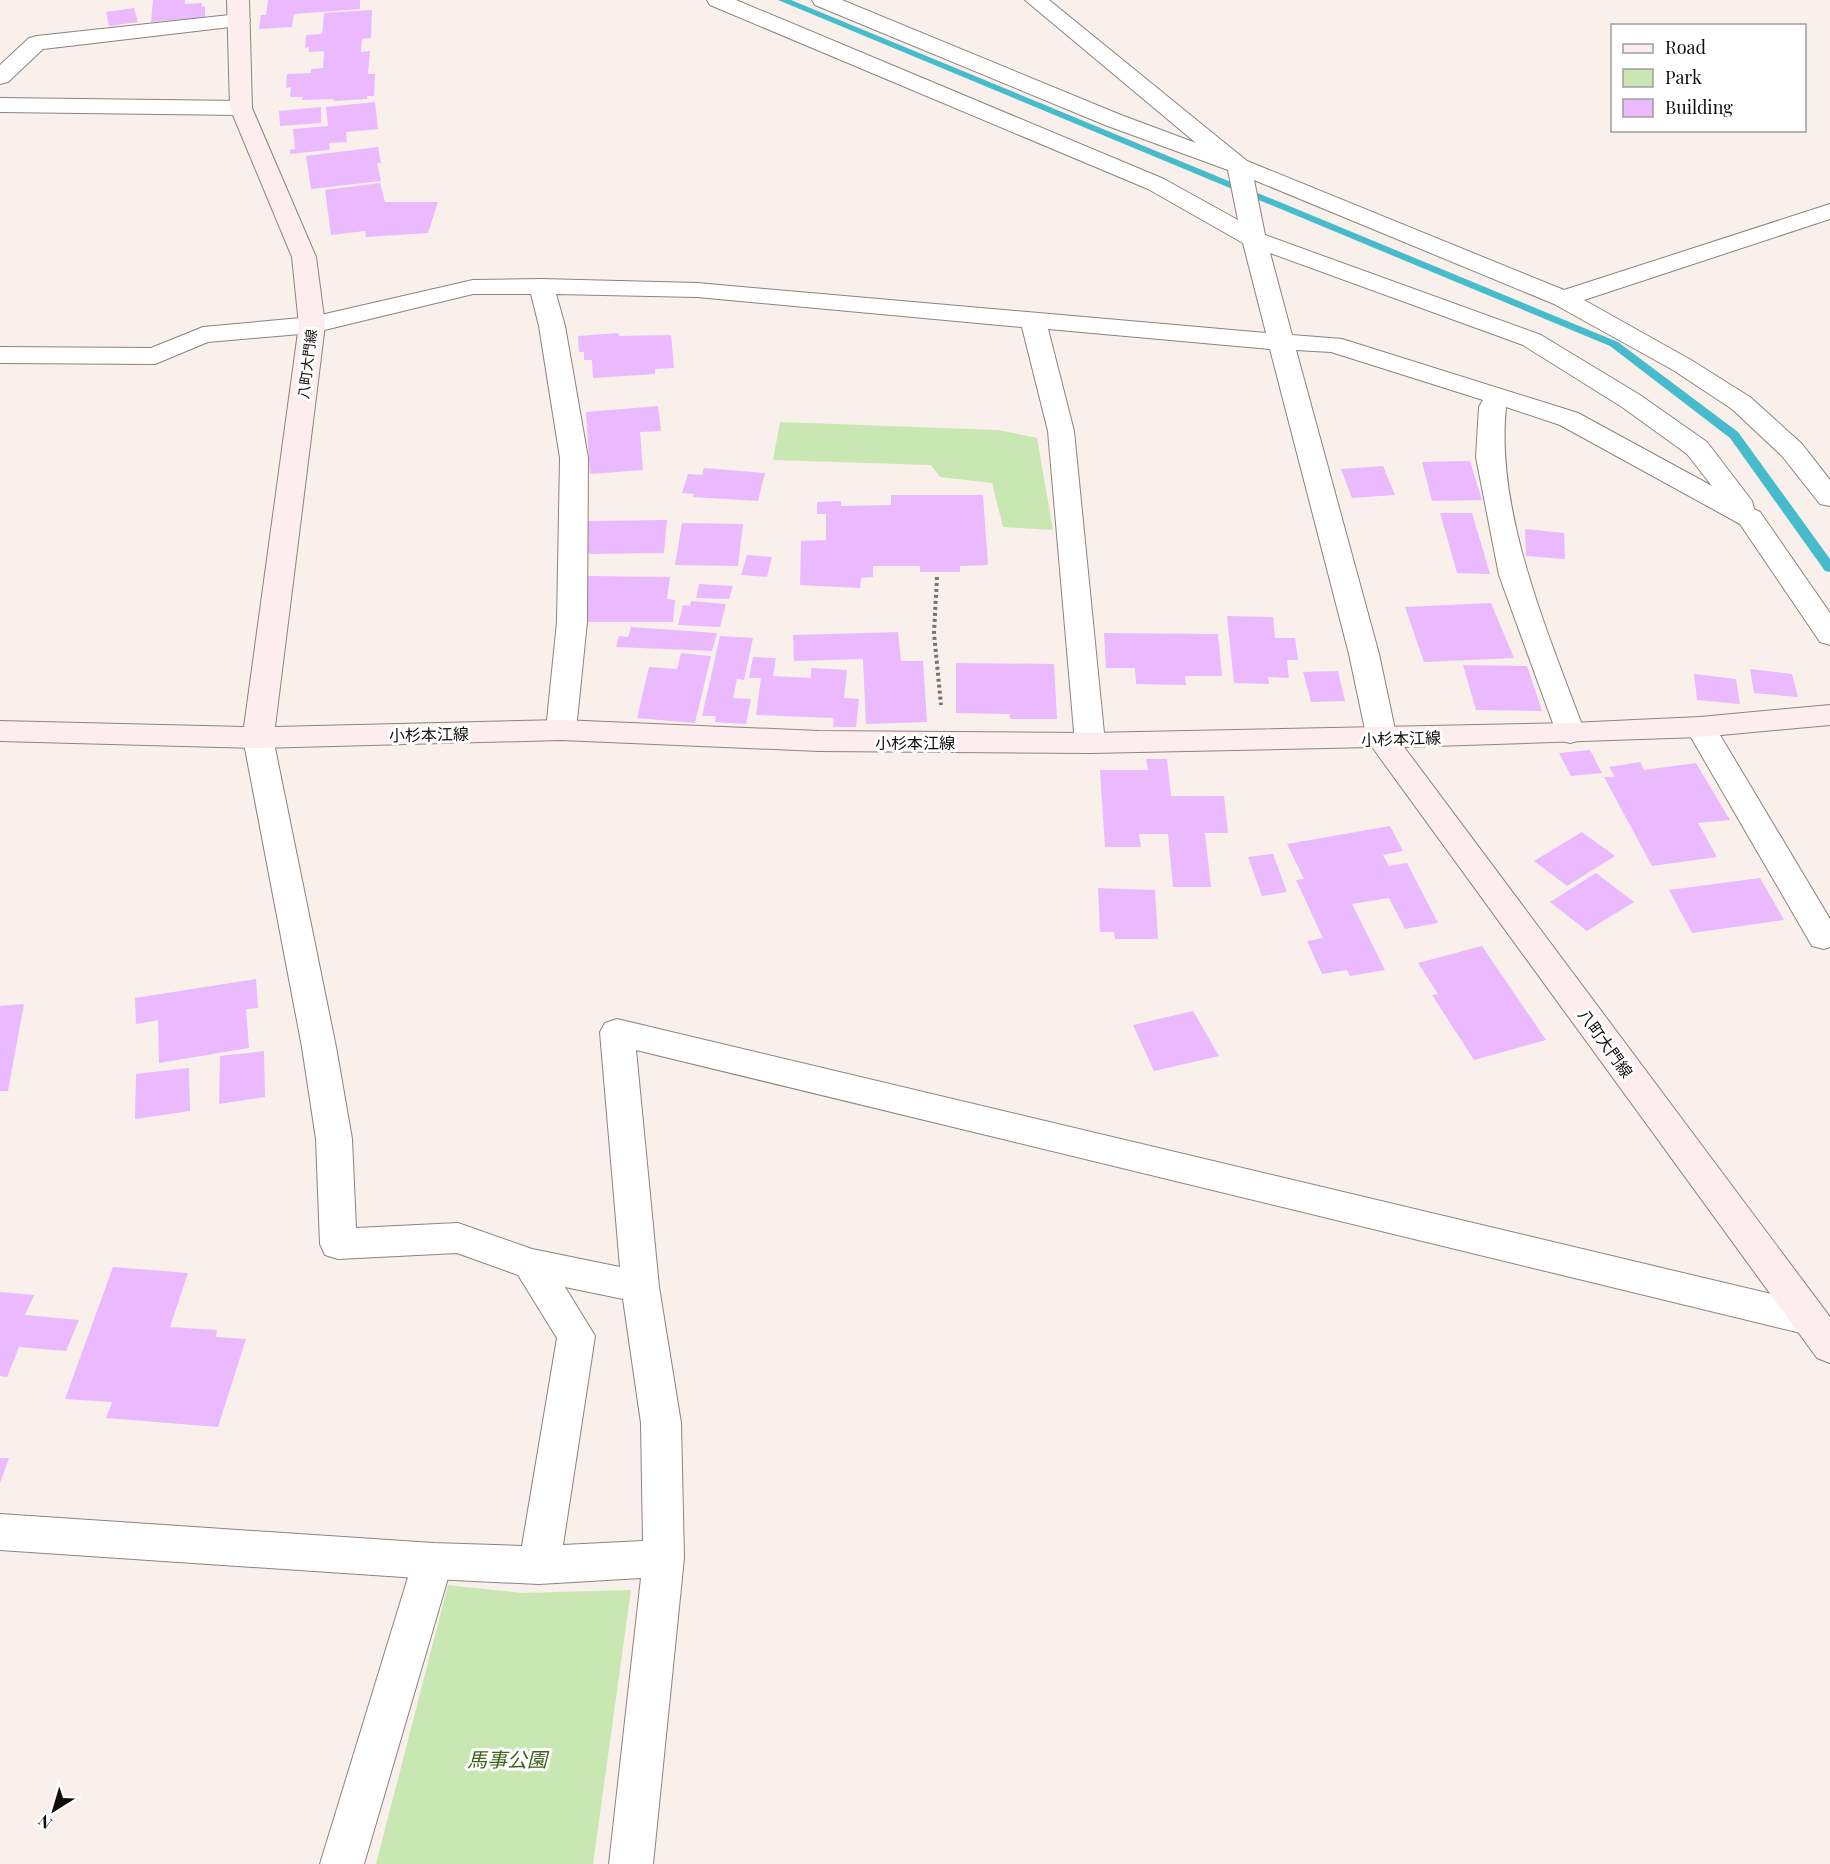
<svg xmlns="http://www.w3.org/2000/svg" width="1830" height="1864" font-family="'Playfair Display','Noto Sans JP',serif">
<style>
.green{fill:#c9e7b3}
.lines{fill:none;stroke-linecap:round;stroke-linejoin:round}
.stream{fill:#45bbcc;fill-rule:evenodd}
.building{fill:#eab9fe}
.minor-casing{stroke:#8c837f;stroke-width:2}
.tertiary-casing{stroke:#8c837f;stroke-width:2}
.secondary-casing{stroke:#8c837f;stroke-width:2}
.path{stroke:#797370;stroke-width:4;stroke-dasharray:3 3;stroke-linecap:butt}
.minor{fill:#fff;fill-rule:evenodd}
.tertiary{fill:#fff;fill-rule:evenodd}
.secondary{fill:#fdedee;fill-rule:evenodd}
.labels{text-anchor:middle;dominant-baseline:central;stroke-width:6;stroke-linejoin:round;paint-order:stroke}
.far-street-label{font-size:14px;fill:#100d0b;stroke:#fff}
.street-label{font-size:16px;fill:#100d0b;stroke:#fff}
.near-park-label{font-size:20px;font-style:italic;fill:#3d6219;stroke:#fff}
</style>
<rect width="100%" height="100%" fill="#f9f0eb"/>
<!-- green -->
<g class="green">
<path d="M 780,422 L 998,430 L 1037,438 L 1053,530 L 1003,527 L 992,483 L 940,477 L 931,465 L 773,460 Z"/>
<path d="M 448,1585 L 522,1593 L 631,1590 L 593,1864 L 376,1864 Z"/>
</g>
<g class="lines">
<!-- stream -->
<path class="stream" d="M 778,0 L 791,0 L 1618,342 L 1738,432 L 1830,559 L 1830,572 L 1825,571 L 1730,438 L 1610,346 Z"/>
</g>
<!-- building -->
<g class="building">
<path d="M 153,0 L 185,0 L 185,4 L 202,3 L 202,7 L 205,6 L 205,17 L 151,22 Z"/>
<path d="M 268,0 L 360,0 L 360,9 L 294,14 L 292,27 L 259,29 L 261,15 L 266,15 Z"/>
<path d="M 134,8 L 138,22 L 109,26 L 106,12 Z"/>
<path d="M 372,10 L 371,38 L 362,39 L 361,52 L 370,51 L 368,74 L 375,74 L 374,96 L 367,96 L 367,99 L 333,101 L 333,99 L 302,100 L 303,97 L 290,97 L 291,87 L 286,88 L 287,74 L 311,73 L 311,69 L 323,68 L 324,51 L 309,52 L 309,47 L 305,48 L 306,35 L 322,34 L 324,13 Z"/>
<path d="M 375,102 L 378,129 L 346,132 L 347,142 L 329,143 L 330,149 L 327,150 L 290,154 L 290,150 L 295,149 L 293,129 L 328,126 L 326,107 Z"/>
<path d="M 321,107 L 321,123 L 280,126 L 279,111 Z"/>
<path d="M 378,147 L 381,163 L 377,163 L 381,181 L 311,189 L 306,156 Z"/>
<path d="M 380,183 L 385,202 L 438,202 L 428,233 L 366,237 L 365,231 L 331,235 L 325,190 Z"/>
<path d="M 618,333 L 619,336 L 671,335 L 674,368 L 655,369 L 655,374 L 593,378 L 592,360 L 584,360 L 584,352 L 579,352 L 578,336 Z"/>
<path d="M 658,406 L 661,431 L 640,432 L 643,470 L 590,474 L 586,412 Z"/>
<path d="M 1470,461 L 1482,500 L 1432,501 L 1422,462 Z"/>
<path d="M 1383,466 L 1395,495 L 1352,498 L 1341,469 Z"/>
<path d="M 704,468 L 765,473 L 758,501 L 693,497 L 694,494 L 682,493 L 688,474 L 702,475 Z"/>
<path d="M 891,495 L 983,495 L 988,565 L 960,566 L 960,572 L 920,572 L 920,566 L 873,566 L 873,577 L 861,578 L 860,588 L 800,585 L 801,541 L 826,540 L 826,514 L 817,514 L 817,502 L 841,501 L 841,506 L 891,505 Z"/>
<path d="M 1440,513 L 1472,513 L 1490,574 L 1457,573 Z"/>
<path d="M 667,520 L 664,553 L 585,554 L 588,521 Z"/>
<path d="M 682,523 L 743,524 L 738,566 L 675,565 Z"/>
<path d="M 1525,529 L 1564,533 L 1565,559 L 1526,556 Z"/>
<path d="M 747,555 L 772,557 L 767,577 L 741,575 Z"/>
<path d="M 588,576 L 670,577 L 667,599 L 675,600 L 673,622 L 581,622 Z"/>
<path d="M 699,584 L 733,586 L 729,599 L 696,598 Z"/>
<path d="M 691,601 L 726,604 L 720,627 L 678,625 L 683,605 L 690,606 Z"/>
<path d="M 1491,603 L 1514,658 L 1424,662 L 1405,607 Z"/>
<path d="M 1227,616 L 1273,617 L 1275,638 L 1295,638 L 1298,660 L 1287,660 L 1289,678 L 1268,677 L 1269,684 L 1234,683 Z"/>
<path d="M 631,627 L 717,633 L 712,651 L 616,647 L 619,636 L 628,637 Z"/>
<path d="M 898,632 L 901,661 L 923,661 L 927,722 L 866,724 L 863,659 L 794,661 L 793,635 Z"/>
<path d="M 1104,633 L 1218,634 L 1222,676 L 1185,676 L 1186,685 L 1136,684 L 1135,668 L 1106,668 Z"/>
<path d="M 720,636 L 753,638 L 744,680 L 737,679 L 733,698 L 751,699 L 746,724 L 715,722 L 716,716 L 702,716 Z"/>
<path d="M 681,653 L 711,656 L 695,723 L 637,718 L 649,667 L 677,669 Z"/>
<path d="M 753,657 L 776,658 L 773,676 L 811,678 L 811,668 L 847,670 L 844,698 L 859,699 L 856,727 L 833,727 L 834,718 L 756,715 L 761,678 L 749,678 Z"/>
<path d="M 956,663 L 1054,664 L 1057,719 L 1010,719 L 1010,714 L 956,713 Z"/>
<path d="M 1463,665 L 1527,666 L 1542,711 L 1476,710 Z"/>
<path d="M 1750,669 L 1792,674 L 1798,697 L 1754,693 Z"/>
<path d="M 1338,671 L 1345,701 L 1311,702 L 1303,672 Z"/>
<path d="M 1694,674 L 1736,679 L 1740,704 L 1697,700 Z"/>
<path d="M 1590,750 L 1602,773 L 1571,776 L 1559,753 Z"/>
<path d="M 1146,759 L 1167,759 L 1171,796 L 1224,796 L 1228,833 L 1205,833 L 1211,887 L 1173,887 L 1168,834 L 1139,834 L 1141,847 L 1105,847 L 1100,770 L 1148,770 Z"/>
<path d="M 1640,762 L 1644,770 L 1696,763 L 1730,820 L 1698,823 L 1717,857 L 1652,866 L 1604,777 L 1615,777 L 1609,767 Z"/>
<path d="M 1390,826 L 1403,851 L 1383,855 L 1389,866 L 1407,863 L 1438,923 L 1405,929 L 1389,898 L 1352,904 L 1385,970 L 1350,976 L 1347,970 L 1322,974 L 1307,941 L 1323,938 L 1296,880 L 1304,879 L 1287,844 Z"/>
<path d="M 1582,832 L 1615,856 L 1567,886 L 1534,861 Z"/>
<path d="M 1273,854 L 1287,892 L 1262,896 L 1248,857 Z"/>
<path d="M 1596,873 L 1634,902 L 1587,931 L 1550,902 Z"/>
<path d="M 1760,878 L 1784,920 L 1692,933 L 1669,890 Z"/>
<path d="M 1098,888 L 1155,890 L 1158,939 L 1115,939 L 1114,932 L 1100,932 Z"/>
<path d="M 1482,946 L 1546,1040 L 1474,1060 L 1432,995 L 1438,994 L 1418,963 Z"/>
<path d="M 256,979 L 258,1008 L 246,1009 L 249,1048 L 159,1063 L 158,1020 L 136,1024 L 135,998 Z"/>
<path d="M 24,1004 L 8,1091 L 0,1091 L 0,1006 Z"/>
<path d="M 1193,1011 L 1219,1056 L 1154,1071 L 1133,1025 Z"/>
<path d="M 264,1051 L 265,1097 L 219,1104 L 220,1056 Z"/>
<path d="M 189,1068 L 190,1111 L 135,1119 L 136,1074 Z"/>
<path d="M 113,1267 L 188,1273 L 170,1327 L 217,1330 L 216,1337 L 246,1339 L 218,1427 L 106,1418 L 112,1402 L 65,1399 Z"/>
<path d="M 0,1292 L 34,1295 L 25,1315 L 79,1320 L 66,1351 L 19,1347 L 7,1377 L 0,1376 Z"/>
<path d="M 0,1458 L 9,1458 L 0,1483 Z"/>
</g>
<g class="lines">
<!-- minor casing -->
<g class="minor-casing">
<g id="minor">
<path d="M 707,0 L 736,0 L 1164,179 L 1238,220 L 1228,170 L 1105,125 L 815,5 L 812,0 L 842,0 L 1121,115 L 1196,143 L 1025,0 L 1049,0 L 1247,161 L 1564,290 L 1830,204 L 1830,219 L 1584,300 L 1691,360 L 1750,397 L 1802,444 L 1830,480 L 1830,506 L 1820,504 L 1782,456 L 1732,409 L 1673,370 L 1554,304 L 1254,180 L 1265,235 L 1541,335 L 1640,395 L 1707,442 L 1752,501 L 1754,509 L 1760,512 L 1830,613 L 1830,645 L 1820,642 L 1740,524 L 1560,425 L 1506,407 C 1495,513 1549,635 1585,733 L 1581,740 L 1570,743 L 1559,740 L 1499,575 L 1476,457 L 1479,407 L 1483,400 L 1331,352 L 1296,350 L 1379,654 L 1397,739 L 1393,746 L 1382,749 L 1371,746 L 1367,739 L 1349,654 L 1270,349 L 1048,329 L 1074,431 L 1105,743 L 1101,750 L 1090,753 L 1079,750 L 1075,743 L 1048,431 L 1022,327 L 697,297 L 556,294 L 565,326 L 588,458 L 587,622 L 576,730 L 572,737 L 561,740 L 550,737 L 546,730 L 557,622 L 560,458 L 539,326 L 531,294 L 473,294 L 312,333 L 208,342 L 155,364 L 0,363 L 0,347 L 151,348 L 203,327 L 312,317 L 473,280 L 541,279 L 697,283 L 1266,333 L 1243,243 L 1148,189 L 710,5 ZM 1270,253 L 1523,345 L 1622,407 L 1687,454 L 1712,486 L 1578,413 L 1342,339 L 1292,335 Z"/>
<path d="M 239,14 L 247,15 L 250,20 L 247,25 L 43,49 L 8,82 L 0,84 L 0,65 L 29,38 L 37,36 Z"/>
<path d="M 0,98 L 241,101 L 249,103 L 252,108 L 249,113 L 241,115 L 0,112 Z"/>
<path d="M 1700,717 L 1711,720 L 1830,919 L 1830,947 L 1824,949 L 1812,946 L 1685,727 L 1689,720 Z"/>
<path d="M 258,728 L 269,731 L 273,738 L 336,1047 L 352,1139 L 356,1228 L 458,1223 L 532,1249 L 620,1267 L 600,1032 L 605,1023 L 617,1019 L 1809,1303 L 1822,1308 L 1828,1319 L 1822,1330 L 1809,1335 L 636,1050 L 659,1287 L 681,1423 L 684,1558 L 653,1864 L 609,1864 L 641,1578 L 539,1584 L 433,1579 L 0,1550 L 0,1514 L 433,1543 L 522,1546 L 557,1338 L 518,1275 L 457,1253 L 338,1259 L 325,1255 L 320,1244 L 316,1139 L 302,1047 L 243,738 L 247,731 ZM 565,1287 L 623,1299 L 641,1423 L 643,1541 L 563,1545 L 595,1336 Z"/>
</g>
</g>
<!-- tertiary casing -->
<g class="tertiary-casing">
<path id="tertiary" d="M 433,1543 L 447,1548 L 453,1561 L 364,1864 L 320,1864 L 413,1561 L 419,1548 Z"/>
</g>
<!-- secondary casing -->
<g class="secondary-casing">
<path id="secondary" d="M 227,0 L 249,0 L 252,108 L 316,257 L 325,325 L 275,727 L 561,720 L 819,731 L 1090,733 L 1570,723 L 1700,717 L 1830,705 L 1830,725 L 1700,737 L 1404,747 L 1830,1317 L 1830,1363 L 1817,1358 L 1372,747 L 1090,753 L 819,751 L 561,740 L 258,748 L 0,741 L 0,721 L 244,727 L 299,325 L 292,257 L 230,108 Z"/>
</g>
<!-- path -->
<path class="path" d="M 937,577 L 934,633 L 941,705"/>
<!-- minor -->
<use href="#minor" class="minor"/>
<!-- tertiary -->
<use href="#tertiary" class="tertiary"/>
<!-- secondary -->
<use href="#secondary" class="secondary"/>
</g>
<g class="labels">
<!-- far-street labels -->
<g class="far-street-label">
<text transform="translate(307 364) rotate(-83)">八町大門線</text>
</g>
<!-- street labels -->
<g class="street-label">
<text transform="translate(429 734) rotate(-1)">小杉本江線</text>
<text transform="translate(1401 738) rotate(-2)">小杉本江線</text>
<text x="915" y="742">小杉本江線</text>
<text transform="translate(1606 1043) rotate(54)">八町大門線</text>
</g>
<!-- near-park labels -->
<g class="near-park-label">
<text x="507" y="1758">馬事公園</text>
</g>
</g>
<!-- legend -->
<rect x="1611" y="24" width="195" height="108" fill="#ffffff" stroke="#9f9e9d" stroke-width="1.5"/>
<rect x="1623" y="44" width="30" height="9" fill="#fdedee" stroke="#9f9e9d" stroke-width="1.5"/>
<text x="1665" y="54" font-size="18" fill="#100d0b">Road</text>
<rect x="1623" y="69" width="30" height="18" fill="#c9e7b3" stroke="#9f9e9d" stroke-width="1.5"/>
<text x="1665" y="84" font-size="18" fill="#100d0b">Park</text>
<rect x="1623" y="99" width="30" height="18" fill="#eab9fe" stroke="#9f9e9d" stroke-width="1.5"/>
<text x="1665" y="114" font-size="18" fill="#100d0b">Building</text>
<!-- north arrow -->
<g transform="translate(54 1810) rotate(217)" stroke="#ffffff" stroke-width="4.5" paint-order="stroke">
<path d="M0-4.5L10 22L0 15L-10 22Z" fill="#100d0b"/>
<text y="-9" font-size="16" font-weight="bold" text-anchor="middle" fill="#100d0b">N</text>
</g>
</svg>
